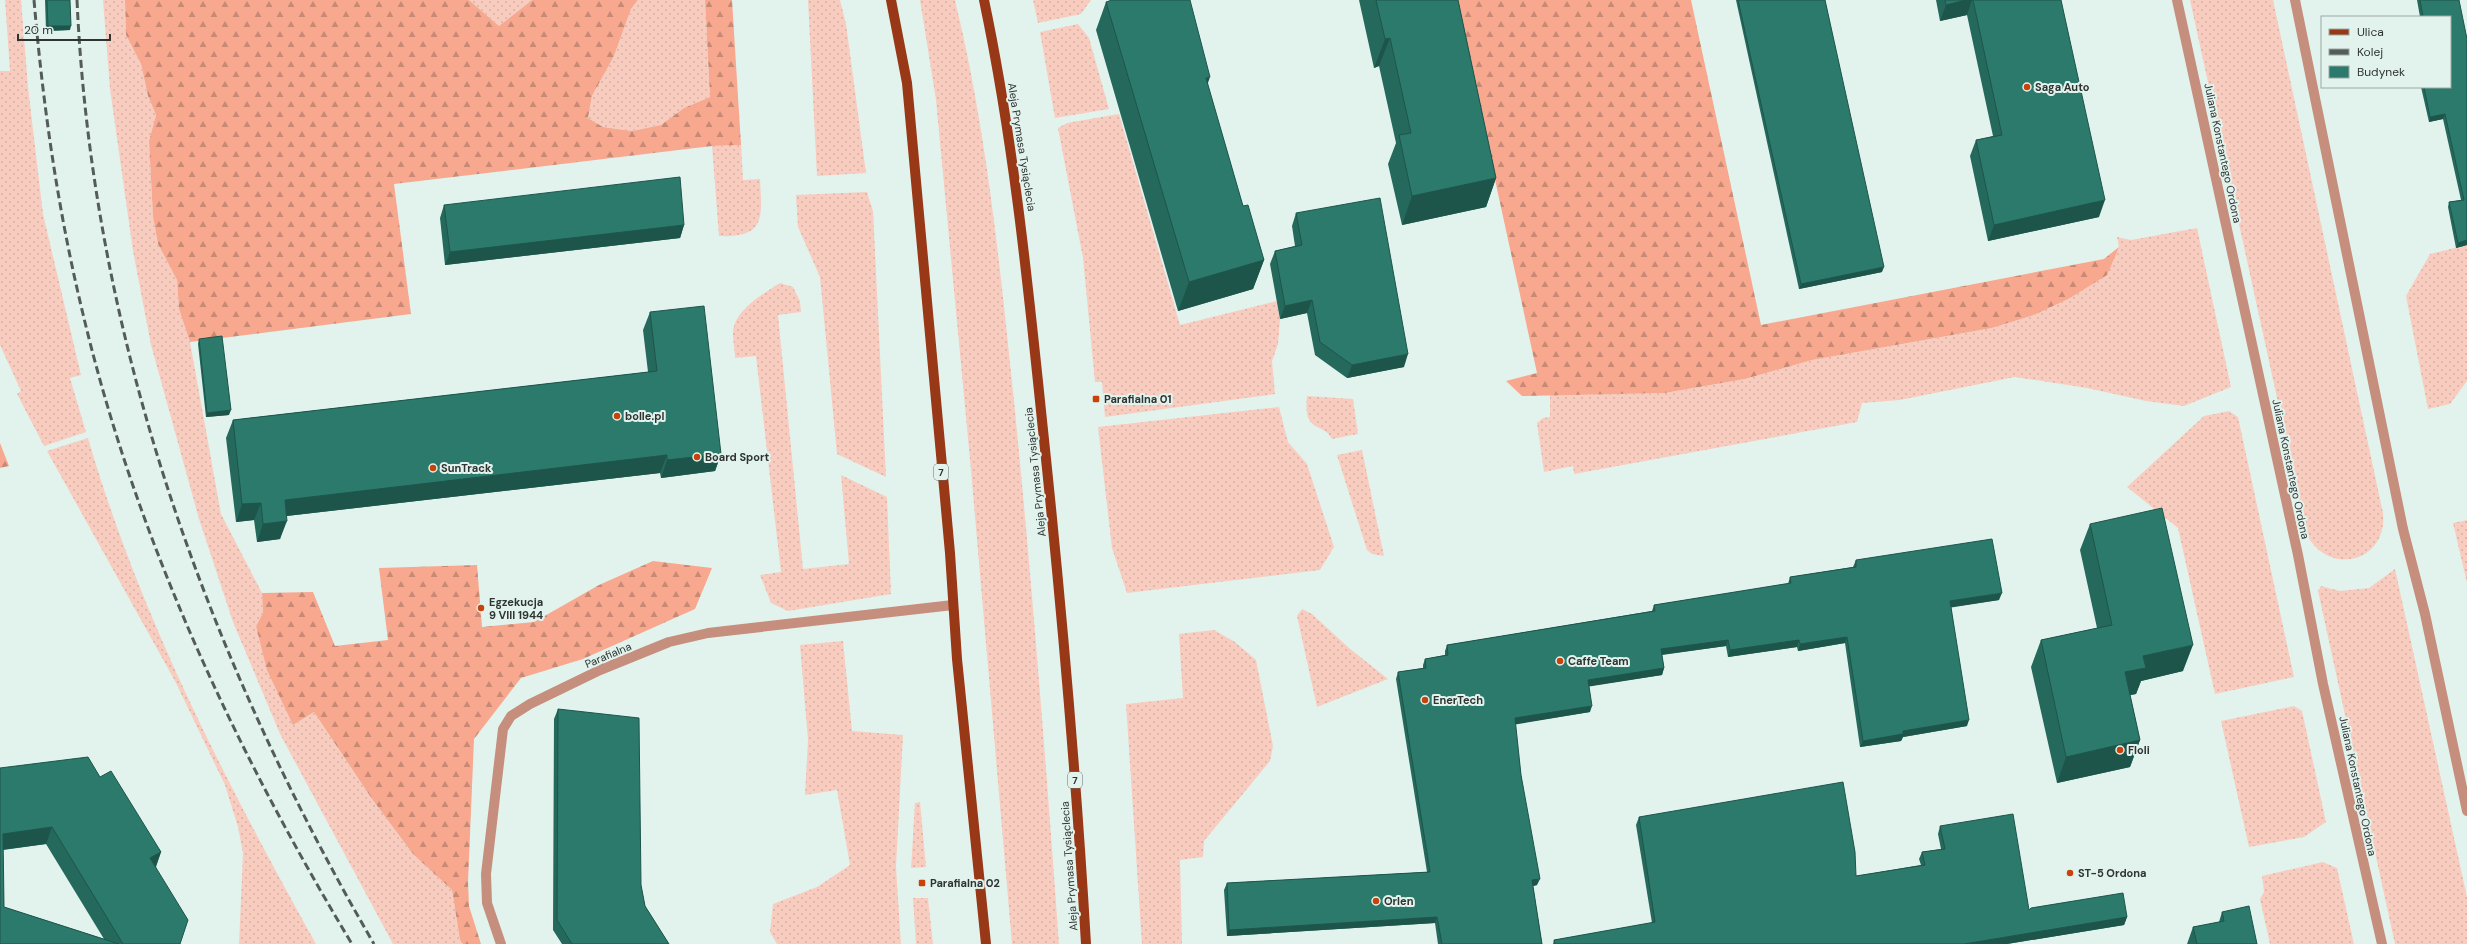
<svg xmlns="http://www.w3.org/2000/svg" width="2467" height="944" font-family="'DM Sans',sans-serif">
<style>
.grass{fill:url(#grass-dots)}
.forest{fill:url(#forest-firs)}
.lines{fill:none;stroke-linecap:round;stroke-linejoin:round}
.street{stroke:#c58e7d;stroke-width:10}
.primary{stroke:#983817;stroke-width:10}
.rail{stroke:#545c59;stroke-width:3;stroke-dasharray:8 4;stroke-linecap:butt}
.wall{fill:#25695c;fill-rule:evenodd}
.shaded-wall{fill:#1e554b}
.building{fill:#2b7a6b;stroke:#1e554b}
.poi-dot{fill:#c84209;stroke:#e2f3ee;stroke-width:1.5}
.labels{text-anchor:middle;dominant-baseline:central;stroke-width:4;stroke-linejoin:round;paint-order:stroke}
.shield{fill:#e2f3ee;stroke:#646d6a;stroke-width:1}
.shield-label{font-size:10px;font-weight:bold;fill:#2e3432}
.poi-label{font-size:11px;font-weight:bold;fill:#2e3432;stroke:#e2f3ee;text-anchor:start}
.street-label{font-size:11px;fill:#2e3432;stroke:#e2f3ee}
</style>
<defs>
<pattern id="grass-dots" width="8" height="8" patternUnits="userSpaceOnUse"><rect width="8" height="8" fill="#f8cdc0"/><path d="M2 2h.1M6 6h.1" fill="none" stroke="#d5b1a5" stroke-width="1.8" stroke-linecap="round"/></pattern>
<pattern id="forest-firs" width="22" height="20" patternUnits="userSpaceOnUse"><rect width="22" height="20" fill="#f7a88f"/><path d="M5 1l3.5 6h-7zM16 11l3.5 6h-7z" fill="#c88a75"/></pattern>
</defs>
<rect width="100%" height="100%" fill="#e2f3ee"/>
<!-- grass -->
<g class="grass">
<path d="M 5,0 L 21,0 L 28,87 L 43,214 L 81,375 L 70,378 L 86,432 L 44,446 L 17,394 L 21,391 L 0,345 L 0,71 L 10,71 Z"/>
<path d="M 103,0 L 125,0 L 126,35 L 141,64 L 148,96 L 156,115 L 149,141 L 153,217 L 158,244 L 177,280 L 179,309 L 190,342 L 221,514 L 262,593 L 263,613 L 256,626 L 293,725 L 314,712 L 372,799 L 413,854 L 452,890 L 460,940 L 463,944 L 393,944 L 280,734 L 233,622 L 199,519 L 151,345 L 133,251 L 110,89 Z"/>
<path d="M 469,0 L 532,0 L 499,26 Z"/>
<path d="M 638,0 L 705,0 L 710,97 L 684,108 L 661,125 L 632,131 L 603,127 L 588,118 L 592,96 L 614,56 L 631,9 Z"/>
<path d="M 808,0 L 840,0 L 846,24 L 866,173 L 817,176 Z"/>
<path d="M 920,0 L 955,0 C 987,132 1000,267 1014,401 C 1032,582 1046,763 1059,944 L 1012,944 L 971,470 L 936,100 Z"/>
<path d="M 1033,0 L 1091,0 L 1081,14 L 1038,23 Z"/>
<path d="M 2190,0 L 2273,0 L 2383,513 C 2388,562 2329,577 2307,535 Z"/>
<path d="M 1078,24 L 1089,38 L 1109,109 L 1055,118 L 1040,32 Z"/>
<path d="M 1119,114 L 1180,325 L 1277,301 L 1280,319 L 1278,344 L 1272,361 L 1275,394 L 1105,417 L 1102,382 L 1095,382 L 1083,258 L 1058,128 L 1067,123 Z"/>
<path d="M 741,145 L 743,180 L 760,179 C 762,218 766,238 719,236 L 712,146 Z"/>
<path d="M 867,192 L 873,211 L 886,477 L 837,454 L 820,277 L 798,227 L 796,195 Z"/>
<path d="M 2197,228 L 2231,387 L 2184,406 L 2146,401 L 2087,388 L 2015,377 L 1900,400 L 1862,403 L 1857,422 L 1574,474 L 1573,466 L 1544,472 L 1537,423 L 1543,418 L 1550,417 L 1550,395 L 1665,393 L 1745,379 L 1812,360 L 1992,328 L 2034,315 L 2119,247 L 2117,237 L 2131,240 Z"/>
<path d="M 2467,245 L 2467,381 L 2450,404 L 2428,409 L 2406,296 L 2430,254 Z"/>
<path d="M 780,283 L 793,287 L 800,301 L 801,312 L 778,315 L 803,569 L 849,564 L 841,475 L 887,497 L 891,594 L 788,611 L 771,603 L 760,575 L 781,572 L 756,356 L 735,358 C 735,350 733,342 733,334 C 733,310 763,294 780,283 Z"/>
<path d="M 1307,396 L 1353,399 L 1358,434 L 1332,439 C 1323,421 1303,435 1307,396 Z"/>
<path d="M 1279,407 L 1288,442 L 1307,464 L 1334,547 L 1320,570 L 1127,593 L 1112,548 L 1098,427 Z"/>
<path d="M 2229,411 L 2238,417 L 2294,677 L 2215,694 L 2178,528 L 2127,487 L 2204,416 Z"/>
<path d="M 88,438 C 140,617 226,782 316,944 L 239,944 L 243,853 L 238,827 L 225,785 L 175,681 L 47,451 Z"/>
<path d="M 1362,450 L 1384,556 L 1372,554 L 1367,550 L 1337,455 Z"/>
<path d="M 2467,520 L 2467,583 L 2453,523 Z"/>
<path d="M 2395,569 L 2467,897 L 2467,944 L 2395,944 L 2318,591 L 2321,586 L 2340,591 L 2369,588 Z"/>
<path d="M 1302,609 L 1312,614 L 1349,648 L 1388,679 L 1317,707 L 1297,616 Z"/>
<path d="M 1214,630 L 1235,642 L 1256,660 L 1273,746 L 1270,761 L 1204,841 L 1203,857 L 1180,860 L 1182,944 L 1142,944 L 1126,704 L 1183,698 L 1179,634 Z"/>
<path d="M 843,641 L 852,731 L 903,735 L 896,867 L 901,944 L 777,944 L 770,932 L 773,904 L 817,887 L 850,865 L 837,790 L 805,795 L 808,740 L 800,645 Z"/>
<path d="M 2294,706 L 2302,711 L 2326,822 L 2304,837 L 2249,847 L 2221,721 Z"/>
<path d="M 920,802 L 926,867 L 911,868 L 915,803 Z"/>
<path d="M 2323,862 L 2337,868 L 2354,944 L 2270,944 L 2260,899 L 2264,892 L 2262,876 Z"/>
<path d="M 913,898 L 928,898 L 933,944 L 916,944 Z"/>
</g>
<!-- forest -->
<g class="forest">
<path d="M 125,0 L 469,0 L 499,26 L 532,0 L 638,0 L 631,9 L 614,56 L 592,96 L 588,118 L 603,127 L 632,131 L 661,125 L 684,108 L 710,97 L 705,0 L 732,0 L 741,145 L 712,146 L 394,184 L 411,314 L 190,342 L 179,309 L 177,280 L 158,244 L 153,217 L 149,141 L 156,115 L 148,96 L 141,64 L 126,35 Z"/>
<path d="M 1456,0 L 1691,0 L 1761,325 L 2104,259 L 2119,247 L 2107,275 L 2070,298 L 2034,315 L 1992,328 L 1812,360 L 1745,379 L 1665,393 L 1522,396 L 1506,381 L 1537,373 Z"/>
<path d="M 0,443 L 9,466 L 0,468 Z"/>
<path d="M 653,561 L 712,568 L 695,609 L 583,659 L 521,678 L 474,739 L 468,882 L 469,906 L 481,944 L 463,944 L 460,940 L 452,890 L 413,854 L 372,799 L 314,712 L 293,725 L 267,670 L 256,626 L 263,613 L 262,593 L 313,592 L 335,646 L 388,640 L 379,568 L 477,565 L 482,627 L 534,622 L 599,585 Z"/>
</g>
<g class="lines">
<!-- street -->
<g class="street">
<path d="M 2177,0 L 2298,555 L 2323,684 L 2382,944"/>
<path d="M 2295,0 L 2403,529 L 2425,614 L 2467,811"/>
<path d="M 501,944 L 487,903 L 486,874 L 503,729 L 511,716 L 530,704 L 600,670 L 669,642 L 708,633 L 953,605"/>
</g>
<!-- primary -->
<g class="primary">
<path d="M 891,0 L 907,83 L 950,553 L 957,659 L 986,944"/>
<path d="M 984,0 C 1014,143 1028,285 1043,430 C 1061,601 1076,772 1086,944"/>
</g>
<!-- rail -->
<g class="rail">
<path d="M 34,0 C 43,106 58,211 83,314 C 136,538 234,748 352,944"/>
<path d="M 77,0 C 92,336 206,655 374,944"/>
</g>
</g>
<!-- wall -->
<g class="wall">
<path d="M 45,0 L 70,0 L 70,30 L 46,31 Z"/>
<path d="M 1359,0 L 1458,0 L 1496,178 L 1486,207 L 1402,225 L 1388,164 L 1396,143 L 1379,66 L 1374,68 Z"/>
<path d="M 1736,0 L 1825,0 L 1882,272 L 1799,289 Z"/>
<path d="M 1936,0 L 2061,0 L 2099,217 L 1988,241 L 1970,156 L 1976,140 L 1993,136 L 1967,15 L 1940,21 Z"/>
<path d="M 2417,0 L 2459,0 L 2467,245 L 2456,248 L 2448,207 L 2449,202 L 2461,200 L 2443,119 L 2429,122 L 2421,87 L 2450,87 L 2450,17 L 2420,17 Z"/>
<path d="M 1106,2 L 1207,84 L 1243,206 L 1264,260 L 1253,289 L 1178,311 L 1096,30 Z"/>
<path d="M 444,205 L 684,225 L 680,238 L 445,265 L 440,218 Z"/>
<path d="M 1296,213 L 1404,367 L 1347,378 L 1315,355 L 1307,313 L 1280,319 L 1270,264 L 1275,251 L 1295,246 L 1292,226 Z"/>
<path d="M 650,312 L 721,454 L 715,471 L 661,478 L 660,473 L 286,516 L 280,539 L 257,542 L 254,520 L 236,522 L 226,438 L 233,420 L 648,372 L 643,330 Z"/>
<path d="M 199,339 L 229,415 L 206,417 L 198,344 Z"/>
<path d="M 2090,524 L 2183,671 L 2141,681 L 2136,694 L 2130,695 L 2140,740 L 2130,767 L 2057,783 L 2031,667 L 2041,640 L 2097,628 L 2080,550 Z"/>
<path d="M 1856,560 L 1999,600 L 1951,607 L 1967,726 L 1903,737 L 1901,741 L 1860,747 L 1845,643 L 1798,651 L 1797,647 L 1728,657 L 1726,646 L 1662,655 L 1664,668 L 1662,675 L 1589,686 L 1590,712 L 1515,724 L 1521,775 L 1537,885 L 1533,886 L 1542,944 L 1438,944 L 1435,923 L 1227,936 L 1224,890 L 1227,883 L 1427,872 L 1396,679 L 1398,672 L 1423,668 L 1423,665 L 1425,659 L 1445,655 L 1445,651 L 1447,645 L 1652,611 L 1654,605 L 1788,584 L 1790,577 L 1853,567 Z"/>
<path d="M 558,709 L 641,885 L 645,906 L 669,944 L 562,944 L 553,930 L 554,719 Z"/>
<path d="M 0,768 L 100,777 L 161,852 L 156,867 L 180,944 L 0,944 ZM 46,844 L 104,939 L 4,907 L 3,850 Z"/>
<path d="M 1639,817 L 1856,876 L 1921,865 L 1919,859 L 1922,852 L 1941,849 L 1938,834 L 1940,826 L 2029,910 L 2127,917 L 2124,925 L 2007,944 L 1553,944 L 1554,940 L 1652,923 L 1636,825 Z"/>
<path d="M 2222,912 L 2257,944 L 2187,944 L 2193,927 L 2219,922 Z"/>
</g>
<!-- shaded-wall -->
<g class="shaded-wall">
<path d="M 1966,0 L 1972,0 L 1967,15 L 1940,21 L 1946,5 Z"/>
<path d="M 48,26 L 71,26 L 70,30 L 46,31 Z"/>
<path d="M 1390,38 L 1379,66 L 1374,68 L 1385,39 Z"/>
<path d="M 1210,77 L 1200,106 L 1206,78 Z"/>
<path d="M 2445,114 L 2443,119 L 2429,122 L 2430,117 Z"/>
<path d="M 1496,178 L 1486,207 L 1402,225 L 1412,196 Z"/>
<path d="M 2105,200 L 2099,217 L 1988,241 L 1994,225 Z"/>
<path d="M 684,225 L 680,238 L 445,265 L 450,252 Z"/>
<path d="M 2467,240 L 2467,245 L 2456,248 L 2458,243 Z"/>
<path d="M 1264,260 L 1253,289 L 1178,311 L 1189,282 Z"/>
<path d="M 1884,267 L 1882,272 L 1799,289 L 1801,284 Z"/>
<path d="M 1312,300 L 1307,313 L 1280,319 L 1285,306 Z"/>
<path d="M 1408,354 L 1404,367 L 1347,378 L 1352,365 Z"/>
<path d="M 231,410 L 229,415 L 206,417 L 207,413 Z"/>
<path d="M 721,454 L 715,471 L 661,478 L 667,460 Z"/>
<path d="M 667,455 L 660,473 L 278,517 L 285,500 Z"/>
<path d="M 261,503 L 254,520 L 236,522 L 242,504 Z"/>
<path d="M 287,521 L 280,539 L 257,542 L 263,524 Z"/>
<path d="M 2002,593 L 1999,600 L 1948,608 L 1950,601 Z"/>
<path d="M 1847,637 L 1845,643 L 1798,651 L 1800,644 Z"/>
<path d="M 1728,640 L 1726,646 L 1659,655 L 1661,649 Z"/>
<path d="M 1799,640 L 1797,647 L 1728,657 L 1730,650 Z"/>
<path d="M 2193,645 L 2183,671 L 2141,681 L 2136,694 L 2115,698 L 2125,672 L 2143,656 Z"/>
<path d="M 1664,668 L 1662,675 L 1586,687 L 1588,680 Z"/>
<path d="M 1592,706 L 1590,712 L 1512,725 L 1515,718 Z"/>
<path d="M 1969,720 L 1967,726 L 1903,737 L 1901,741 L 1860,747 L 1863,741 L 1903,731 Z"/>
<path d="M 2140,740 L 2130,767 L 2057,783 L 2066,757 Z"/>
<path d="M 52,827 L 46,844 L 0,850 L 3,834 Z"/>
<path d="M 161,852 L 155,868 L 150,858 Z"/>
<path d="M 1540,879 L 1537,885 L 1529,887 L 1532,880 Z"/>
<path d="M 1437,917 L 1435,923 L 1227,936 L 1229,930 Z"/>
<path d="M 2127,917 L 2124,925 L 2007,944 L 1964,944 Z"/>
</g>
<!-- building -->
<g class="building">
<path d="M 47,0 L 70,0 L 71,26 L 48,26 Z"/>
<path d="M 1112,0 L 1190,0 L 1210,77 L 1206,78 L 1243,206 L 1248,205 L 1264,260 L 1189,282 L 1106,2 Z"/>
<path d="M 1376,0 L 1458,0 L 1496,178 L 1412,196 L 1399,135 L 1411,133 L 1390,38 L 1385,39 Z"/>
<path d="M 1738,0 L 1825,0 L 1884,267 L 1801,284 Z"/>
<path d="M 1945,0 L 1966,0 L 1946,5 Z"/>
<path d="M 1973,0 L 2061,0 L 2105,200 L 1994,225 L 1976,140 L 2002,135 Z"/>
<path d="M 2420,0 L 2459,0 L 2467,39 L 2467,240 L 2458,243 L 2449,202 L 2464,200 L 2445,114 L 2430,117 L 2424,87 L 2450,87 L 2450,17 L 2423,17 Z"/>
<path d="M 680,177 L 684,225 L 450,252 L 444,205 Z"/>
<path d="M 1380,198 L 1408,354 L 1352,365 L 1320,342 L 1312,300 L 1285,306 L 1275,251 L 1302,245 L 1296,213 Z"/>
<path d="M 704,306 L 721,454 L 667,460 L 667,455 L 285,500 L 287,521 L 263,524 L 261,503 L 242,504 L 233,420 L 657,371 L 650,312 Z"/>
<path d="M 222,336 L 231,410 L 207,413 L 199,339 Z"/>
<path d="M 2162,508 L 2193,645 L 2143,656 L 2146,668 L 2125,672 L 2140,740 L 2066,757 L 2041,640 L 2112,625 L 2090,524 Z"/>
<path d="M 1992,539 L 2002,593 L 1950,601 L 1969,720 L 1903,731 L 1903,734 L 1863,741 L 1847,637 L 1800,644 L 1799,640 L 1730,650 L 1728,640 L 1661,649 L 1664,668 L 1588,680 L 1592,706 L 1515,718 L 1521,775 L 1540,879 L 1532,880 L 1542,944 L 1442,944 L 1437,917 L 1229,930 L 1227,883 L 1430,872 L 1398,672 L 1426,668 L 1425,659 L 1448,655 L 1447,645 L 1655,611 L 1654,605 L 1791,583 L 1790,577 L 1856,567 L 1856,560 Z"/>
<path d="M 558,709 L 639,718 L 641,885 L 645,906 L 669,944 L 572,944 L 557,920 Z"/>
<path d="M 88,757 L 100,777 L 111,771 L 161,852 L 150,858 L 188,920 L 180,944 L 123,944 L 52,827 L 3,834 L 4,907 L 119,944 L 0,944 L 0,768 Z"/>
<path d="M 1843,782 L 1855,852 L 1856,876 L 1925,865 L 1922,852 L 1945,849 L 1940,826 L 2013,814 L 2029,910 L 2031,908 L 2123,893 L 2127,917 L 1964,944 L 1555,944 L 1554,940 L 1655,922 L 1639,817 Z"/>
<path d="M 2249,906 L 2257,944 L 2197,944 L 2193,927 L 2224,921 L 2222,912 Z"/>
</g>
<!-- markers -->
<g class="poi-dot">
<circle cx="2027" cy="87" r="4"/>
<rect x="1092" y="395" width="8" height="8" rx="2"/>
<circle cx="617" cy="416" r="4"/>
<circle cx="697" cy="457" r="4"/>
<circle cx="433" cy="468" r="4"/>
<circle cx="481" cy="608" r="4"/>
<circle cx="1560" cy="661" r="4"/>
<circle cx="1425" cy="700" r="4"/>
<circle cx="2120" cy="750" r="4"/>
<circle cx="2070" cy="873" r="4"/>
<rect x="918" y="879" width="8" height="8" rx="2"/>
<circle cx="1376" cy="901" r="4"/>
</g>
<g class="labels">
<!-- shield labels -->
<g class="shield">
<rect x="934" y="464" width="14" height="16" rx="3"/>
<rect x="1068" y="772" width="14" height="16" rx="3"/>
</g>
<g class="shield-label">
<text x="941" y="472">7</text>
<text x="1075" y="780">7</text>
</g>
<!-- poi labels -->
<g class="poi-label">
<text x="2035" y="87">Saga Auto</text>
<text x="1104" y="399">Parafialna 01</text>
<text x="625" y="416">bolle.pl</text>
<text x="705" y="457">Board Sport</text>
<text x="441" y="468">SunTrack</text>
<text x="489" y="602">Egzekucja<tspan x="489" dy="13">9 VIII 1944</tspan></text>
<text x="1568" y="661">Caffe Team</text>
<text x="1433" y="700">EnerTech</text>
<text x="2128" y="750">Floli</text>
<text x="2078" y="873">ST-5 Ordona</text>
<text x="930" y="883">Parafialna 02</text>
<text x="1384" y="901">Orlen</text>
</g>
<!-- street labels -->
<g class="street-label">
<text transform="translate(1022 147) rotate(81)">Aleja Prymasa Tysiąclecia</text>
<text transform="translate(2223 153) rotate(78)">Juliana Konstantego Ordona</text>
<text transform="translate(2291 469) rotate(78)">Juliana Konstantego Ordona</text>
<text transform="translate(1035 472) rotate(-96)">Aleja Prymasa Tysiąclecia</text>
<text transform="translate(608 655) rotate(-23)">Parafialna</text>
<text transform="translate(2358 786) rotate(78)">Juliana Konstantego Ordona</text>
<text transform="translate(1069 866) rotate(-94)">Aleja Prymasa Tysiąclecia</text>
</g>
</g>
<!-- legend -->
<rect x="2321" y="16" width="130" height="72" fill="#e2f3ee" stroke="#9aa7a3"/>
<rect x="2329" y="29" width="20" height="6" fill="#983817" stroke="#9aa7a3"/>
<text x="2357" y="36" font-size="12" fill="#2e3432">Ulica</text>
<rect x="2329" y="49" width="20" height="6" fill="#545c59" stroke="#9aa7a3"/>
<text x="2357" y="56" font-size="12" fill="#2e3432">Kolej</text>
<rect x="2329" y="66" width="20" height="12" fill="#2b7a6b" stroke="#9aa7a3"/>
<text x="2357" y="76" font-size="12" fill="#2e3432">Budynek</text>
<!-- scale -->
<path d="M18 34v6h92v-6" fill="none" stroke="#2e3432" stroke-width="2"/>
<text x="24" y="34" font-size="12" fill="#2e3432" stroke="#e2f3ee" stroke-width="3" paint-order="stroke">20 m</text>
</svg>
